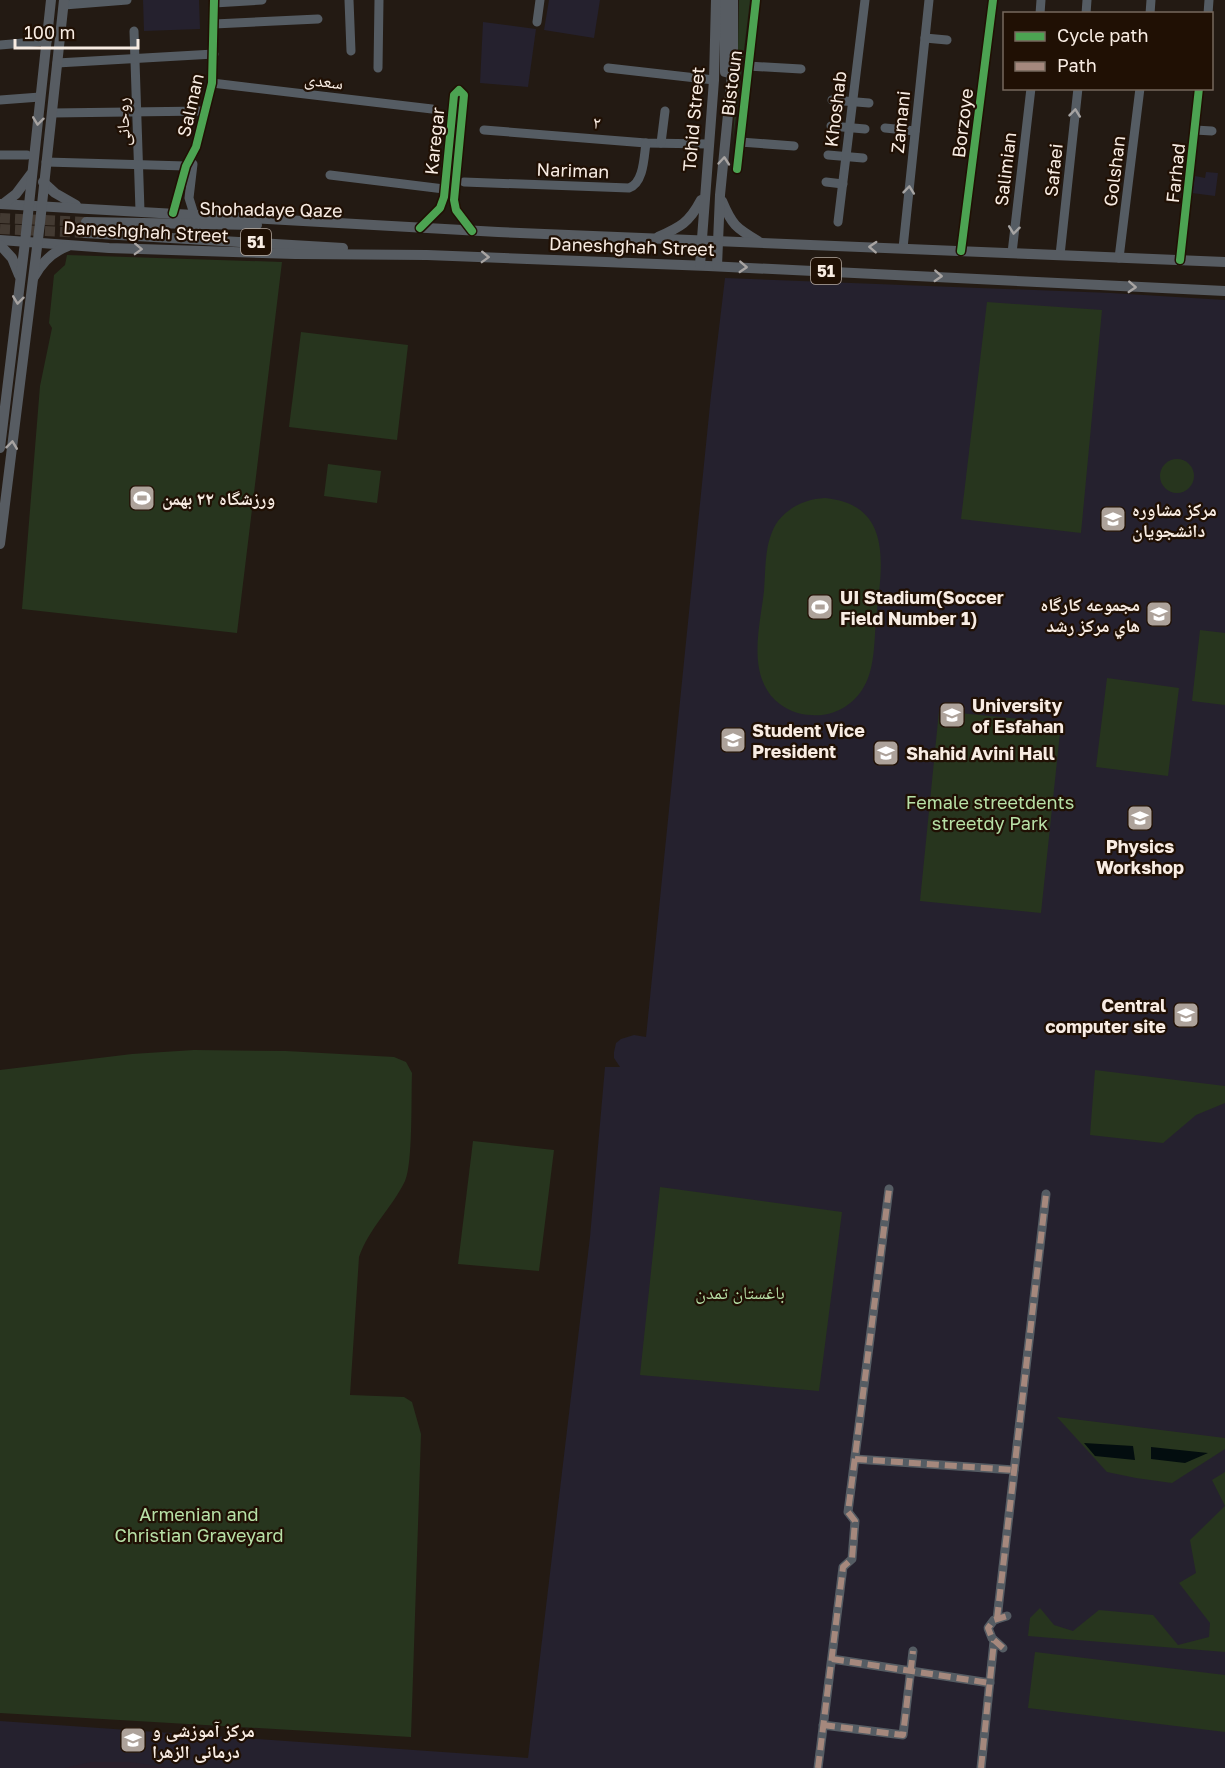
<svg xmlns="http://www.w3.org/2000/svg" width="1225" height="1768" font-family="'Golos Text','Noto Naskh Arabic',sans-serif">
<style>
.education{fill:#25212e}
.medical{fill:#291f2b}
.green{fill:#27351e}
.water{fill:#030d0f}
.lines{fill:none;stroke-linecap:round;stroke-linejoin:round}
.major-tunnel{stroke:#433a32;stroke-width:10;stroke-dasharray:10 5;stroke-linecap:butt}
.minor{stroke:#555c63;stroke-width:9}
.major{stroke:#575c62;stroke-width:10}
.quiet{stroke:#a5887d;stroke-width:6;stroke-dasharray:12 6;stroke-linecap:butt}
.cycleway-casing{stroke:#201004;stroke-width:11}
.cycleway{stroke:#4ca352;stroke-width:8}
.oneway{stroke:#a6a4a3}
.oneway2{stroke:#a8a4a2}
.labels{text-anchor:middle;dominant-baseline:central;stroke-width:4.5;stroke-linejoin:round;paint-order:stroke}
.shield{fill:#201004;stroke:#b7aaa0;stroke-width:1.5}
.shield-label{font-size:16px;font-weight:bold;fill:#f8ece3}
.street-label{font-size:18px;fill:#f8ece3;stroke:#201004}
.poi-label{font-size:18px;font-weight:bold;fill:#f8ece3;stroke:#201004;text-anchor:start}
.park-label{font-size:18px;fill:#b8e1a7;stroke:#201004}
</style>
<rect width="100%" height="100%" fill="#231a13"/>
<!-- education -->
<g class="education">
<path d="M 143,0 L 199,0 L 200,29 L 144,31 Z"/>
<path d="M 549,0 L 600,0 L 594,38 L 544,30 Z"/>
<path d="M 483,22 L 536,29 L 528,87 L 480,83 Z"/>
<path d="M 1206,172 L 1218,173 L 1215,196 L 1192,193 L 1195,176 L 1205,178 Z"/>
<path d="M 725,278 L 1111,293 L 1225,300 L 1225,1768 L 0,1768 L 0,1721 L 528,1758 L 590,1237 L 605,1067 L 620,1067 L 614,1058 L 614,1052 L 616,1043 L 621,1039 L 634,1035 L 646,1037 L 711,395 Z"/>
</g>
<!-- medical -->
<path class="medical" d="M 91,1762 L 130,1762 L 170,1768 L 65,1768 Z"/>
<!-- green -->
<g class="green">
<path d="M 739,0 L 750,0 L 733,141 L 738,49 Z"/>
<path d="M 67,255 L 282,262 L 237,633 L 22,609 L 40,386 L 52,328 L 49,323 L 54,275 L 65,265 Z"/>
<path d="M 987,302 L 1102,310 L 1081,533 L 961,519 Z"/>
<path d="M 301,332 L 408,345 L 397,440 L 289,427 Z"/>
<circle cx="1177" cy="476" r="17"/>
<path d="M 328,464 L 381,471 L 377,503 L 324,496 Z"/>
<path d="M 825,498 C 896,505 881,570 876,620 C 874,643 875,671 862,690 C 851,707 831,717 812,715 C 798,715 785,709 775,700 C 747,672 760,626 764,591 C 766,568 764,541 778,521 C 790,506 807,499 825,498 Z"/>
<path d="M 1200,630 L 1225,633 L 1225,705 L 1192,701 Z"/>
<path d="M 1107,678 L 1179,688 L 1168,776 L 1096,767 Z"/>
<path d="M 939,711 L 1061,723 L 1041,913 L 920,901 Z"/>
<path d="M 194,1050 L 286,1051 L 394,1057 L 406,1062 L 412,1073 C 411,1096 413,1163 405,1181 C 392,1208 369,1228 359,1257 L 350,1395 L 404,1397 L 412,1402 L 421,1434 L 411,1737 L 0,1713 L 0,1070 L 132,1054 Z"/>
<path d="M 1095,1070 L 1225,1086 L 1225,1103 L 1196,1115 L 1163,1143 L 1090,1135 Z"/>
<path d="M 473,1141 L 554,1150 L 539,1271 L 458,1264 Z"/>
<path d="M 660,1187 L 842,1212 L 819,1391 L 640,1375 Z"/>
<path d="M 1057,1417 L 1225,1438 L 1225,1449 L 1172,1483 L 1136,1478 L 1107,1472 Z"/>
<path d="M 1225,1472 L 1225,1652 L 1028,1636 L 1030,1618 L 1040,1608 L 1054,1625 L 1073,1631 L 1099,1610 L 1153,1615 L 1178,1645 L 1209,1637 L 1210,1623 L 1179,1583 L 1196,1573 L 1190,1540 L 1225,1506 L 1212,1480 Z"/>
<path d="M 1035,1652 L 1225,1675 L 1225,1732 L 1028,1708 Z"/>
</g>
<!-- water -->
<g class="water">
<path d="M 1084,1443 L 1133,1446 L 1135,1460 L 1095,1456 Z"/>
<path d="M 1151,1447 L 1208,1453 L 1185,1463 L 1151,1459 Z"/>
</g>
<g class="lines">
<!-- major-tunnel -->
<g class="major-tunnel">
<path d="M 0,218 L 86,222"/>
<path d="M 0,229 L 85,233"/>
</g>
<!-- minor -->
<g class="minor">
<path d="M 349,0 L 351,51"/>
<path d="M 214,3 L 262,0"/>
<path d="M 64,5 L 127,0"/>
<path d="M 1040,14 L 1041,0"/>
<path d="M 1086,14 L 1087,0"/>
<path d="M 1150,14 L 1151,0"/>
<path d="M 1208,14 L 1209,0"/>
<path d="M 537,22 L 540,0"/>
<path d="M 214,24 L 318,19"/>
<path d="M 134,31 L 140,211"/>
<path d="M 925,38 L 947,40"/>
<path d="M 0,45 L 47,41"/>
<path d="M 57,63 L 214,54"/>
<path d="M 748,66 L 801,69"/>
<path d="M 378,68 L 379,0"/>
<path d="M 608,68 L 714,80"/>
<path d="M 212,83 L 432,109"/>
<path d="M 0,100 L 40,97"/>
<path d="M 832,100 L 869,103"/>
<path d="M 52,113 L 205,111"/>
<path d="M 831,126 L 865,129"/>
<path d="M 885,128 L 915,131"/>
<path d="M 484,130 L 646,143 L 708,144"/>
<path d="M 1195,130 L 1212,131"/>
<path d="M 740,142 L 794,146"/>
<path d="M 661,143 L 665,111"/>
<path d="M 0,155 L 27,155"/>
<path d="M 828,155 L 863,158"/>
<path d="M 46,162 L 186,166"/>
<path d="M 193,164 L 189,198 L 194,214"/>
<path d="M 737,169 L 756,0"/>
<path d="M 330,175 L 444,189"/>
<path d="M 464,182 L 629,188 C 644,183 644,156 646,143"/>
<path d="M 826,182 L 843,184"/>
<path d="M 173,213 L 186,166 L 196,147 L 212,83 L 214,0"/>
<path d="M 838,222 L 865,0"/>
<path d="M 420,228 L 440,208 L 444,197 L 454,95 L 459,90 L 464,95 L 454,200 L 456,210 L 472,231"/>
<path d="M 903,248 L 929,0"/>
<path d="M 961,251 L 993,0"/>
<path d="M 1012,253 L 1031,88"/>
<path d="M 1060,255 L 1078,88"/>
<path d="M 1119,258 L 1140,88"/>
<path d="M 1180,260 L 1199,88"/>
<path d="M 855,1459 L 1014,1470"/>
<path d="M 997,1619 L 1046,1194"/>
<path d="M 1003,1648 L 992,1638 L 988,1628 L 994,1620 L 1007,1616"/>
<path d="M 832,1659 L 990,1683"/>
<path d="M 823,1725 L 903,1735 L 913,1651"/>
<path d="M 818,1768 L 843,1567 L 852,1559 L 855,1521 L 848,1512 L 889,1189"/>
<path d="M 981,1768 L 994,1641"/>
</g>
<!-- major -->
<g class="major">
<path d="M 725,0 L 725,72 L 729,73 L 732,70"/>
<path d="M 43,182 L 55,193 L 76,205"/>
<path d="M 722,201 C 732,225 736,228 758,241"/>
<path d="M 0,204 L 498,232 L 1225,262"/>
<path d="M 3,204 L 16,194 L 31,174"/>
<path d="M 86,222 L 257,225"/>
<path d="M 85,233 L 343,248"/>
<path d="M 658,237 C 680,227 689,223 701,200"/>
<path d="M 0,240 L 109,248 L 295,254 L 427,255 L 708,266 L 1225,291"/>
<path d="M 0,245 L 12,258 L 19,275"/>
<path d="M 700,265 L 714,80 L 716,0"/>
<path d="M 717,266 L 720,195 L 733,64 L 733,0"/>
<path d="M 34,277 C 42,262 52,252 68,246"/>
<path d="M 0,448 L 25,242 L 51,0"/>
<path d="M 0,544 L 40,223 L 64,0"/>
</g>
<!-- quiet -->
<g class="quiet">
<path d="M 855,1459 L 1014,1470"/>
<path d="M 997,1619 L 1046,1194"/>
<path d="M 1003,1648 L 992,1638 L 988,1628 L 994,1620 L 1007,1616"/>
<path d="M 832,1659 L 990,1683"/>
<path d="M 823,1725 L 903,1735 L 913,1651"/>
<path d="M 818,1768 L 843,1567 L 852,1559 L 855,1521 L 848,1512 L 889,1189"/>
<path d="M 981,1768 L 994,1641"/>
</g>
<!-- cycleway casing -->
<g class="cycleway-casing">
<g id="cycleway">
<path d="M 737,169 L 756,0"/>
<path d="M 173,213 L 186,166 L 196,147 L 212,83 L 214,0"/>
<path d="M 420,228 L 440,208 L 444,197 L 454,95 L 459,90 L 464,95 L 454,200 L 456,210 L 472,231"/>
<path d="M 961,251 L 993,0"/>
<path d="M 1180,260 L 1199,88"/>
</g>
</g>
<!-- cycleway -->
<use href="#cycleway" class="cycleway"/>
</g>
<!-- one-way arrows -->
<defs><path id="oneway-chevron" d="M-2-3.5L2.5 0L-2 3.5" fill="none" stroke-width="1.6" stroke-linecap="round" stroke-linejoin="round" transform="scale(1.5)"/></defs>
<g class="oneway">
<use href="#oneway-chevron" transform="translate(1075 113) rotate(-84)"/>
<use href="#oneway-chevron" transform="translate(909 190) rotate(-84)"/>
<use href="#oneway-chevron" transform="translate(1014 230) rotate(97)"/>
</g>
<g class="oneway2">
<use href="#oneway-chevron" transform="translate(38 121) rotate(97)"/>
<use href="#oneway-chevron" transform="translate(724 161) rotate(-85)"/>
<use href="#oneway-chevron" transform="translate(873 247) rotate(-177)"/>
<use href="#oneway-chevron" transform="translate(138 249) rotate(2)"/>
<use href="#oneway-chevron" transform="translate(485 257) rotate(2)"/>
<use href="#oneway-chevron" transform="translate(743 267) rotate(3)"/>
<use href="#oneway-chevron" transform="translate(938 276) rotate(3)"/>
<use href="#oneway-chevron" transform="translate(1132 287) rotate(3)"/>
<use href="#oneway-chevron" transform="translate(18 300) rotate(97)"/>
<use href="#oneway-chevron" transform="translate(12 445) rotate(-83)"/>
</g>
<!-- icons -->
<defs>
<g id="stadium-square" transform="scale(1.35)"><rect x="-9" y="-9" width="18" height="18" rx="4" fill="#ada29a" stroke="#201004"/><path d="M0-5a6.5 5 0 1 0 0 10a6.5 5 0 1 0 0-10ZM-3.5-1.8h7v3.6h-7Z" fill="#fff"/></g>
<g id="university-square" transform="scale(1.35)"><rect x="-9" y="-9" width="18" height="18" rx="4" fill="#ada29a" stroke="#201004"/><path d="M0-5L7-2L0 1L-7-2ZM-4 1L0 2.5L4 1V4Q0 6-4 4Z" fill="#fff"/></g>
</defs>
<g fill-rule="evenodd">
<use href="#stadium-square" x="142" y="498"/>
<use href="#university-square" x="1113" y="519"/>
<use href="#stadium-square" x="820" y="607"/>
<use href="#university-square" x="1159" y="614"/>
<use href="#university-square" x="952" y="715"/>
<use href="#university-square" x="733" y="740"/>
<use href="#university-square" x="886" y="753"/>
<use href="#university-square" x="1140" y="818"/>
<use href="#university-square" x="1186" y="1015"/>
<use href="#university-square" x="133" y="1740"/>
</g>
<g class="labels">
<!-- shield labels -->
<g class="shield">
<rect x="241" y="229" width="30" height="26" rx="4.5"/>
<rect x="811" y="258" width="30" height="26" rx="4.5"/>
</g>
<g class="shield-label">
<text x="256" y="242">51</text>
<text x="826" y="271">51</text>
</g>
<!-- street labels -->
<g class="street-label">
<text transform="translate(324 80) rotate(7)">سعدی</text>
<text transform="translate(731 83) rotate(-83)">Bistoun</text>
<text transform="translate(190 105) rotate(-77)">Salman</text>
<text transform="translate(835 109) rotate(-83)">Khoshab</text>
<text transform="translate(693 119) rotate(-85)">Tohid Street</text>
<text transform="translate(122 122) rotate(-92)">روحانی</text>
<text transform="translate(597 122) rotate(5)">۲</text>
<text transform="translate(900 122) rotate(-84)">Zamani</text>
<text transform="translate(962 123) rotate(-83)">Borzoye</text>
<text transform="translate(434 141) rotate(-84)">Karegar</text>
<text transform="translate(1005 169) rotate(-83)">Salimian</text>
<text transform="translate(573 170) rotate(2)">Nariman</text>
<text transform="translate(1053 170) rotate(-84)">Safaei</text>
<text transform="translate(1114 171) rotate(-83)">Golshan</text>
<text transform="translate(1175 173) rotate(-84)">Farhad</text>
<text transform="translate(271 209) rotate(1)">Shohadaye Qaze</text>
<text transform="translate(146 231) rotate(3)">Daneshghah Street</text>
<text transform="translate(632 246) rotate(2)">Daneshghah Street</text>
</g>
<!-- poi labels -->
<g class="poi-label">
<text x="162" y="498">ورزشگاه ۲۲ بهمن</text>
<text x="1132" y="509">مرکز مشاوره<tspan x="1132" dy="21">دانشجویان</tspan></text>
<text x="840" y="597">UI Stadium(Soccer<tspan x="840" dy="21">Field Number 1)</tspan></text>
<text x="1140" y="604" text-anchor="end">مجموعه کارگاه<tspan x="1140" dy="21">هاي مرکز رشد</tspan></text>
<text x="972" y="705">University<tspan x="972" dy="21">of Esfahan</tspan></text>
<text x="752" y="730">Student Vice<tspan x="752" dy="21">President</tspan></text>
<text x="906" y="753">Shahid Avini Hall</text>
<text x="1140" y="846" text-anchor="middle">Physics<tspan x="1140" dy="21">Workshop</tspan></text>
<text x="1166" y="1005" text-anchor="end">Central<tspan x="1166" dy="21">computer site</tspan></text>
<text x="152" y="1730">مرکز آموزشی و<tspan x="152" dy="21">درمانی الزهرا</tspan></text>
</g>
<!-- park labels -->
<g class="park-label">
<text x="990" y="802">Female streetdents<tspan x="990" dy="21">streetdy Park</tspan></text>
<text x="740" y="1292">باغستان تمدن</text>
<text x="199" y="1514">Armenian and<tspan x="199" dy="21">Christian Graveyard</tspan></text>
</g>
</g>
<!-- legend -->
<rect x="1003" y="12" width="210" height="78" fill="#201004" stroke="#76685d" stroke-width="1.5"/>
<rect x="1015" y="32" width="30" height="9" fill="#4ca352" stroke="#76685d" stroke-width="1.5"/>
<text x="1057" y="42" font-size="18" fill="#f8ece3">Cycle path</text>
<rect x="1015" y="62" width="30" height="9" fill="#a5887d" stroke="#76685d" stroke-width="1.5"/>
<text x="1057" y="72" font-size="18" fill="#f8ece3">Path</text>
<!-- scale -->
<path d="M15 39v9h123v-9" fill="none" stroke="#f8ece3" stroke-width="3"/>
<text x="24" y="39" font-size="18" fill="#f8ece3" stroke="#201004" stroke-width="4.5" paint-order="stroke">100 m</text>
</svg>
